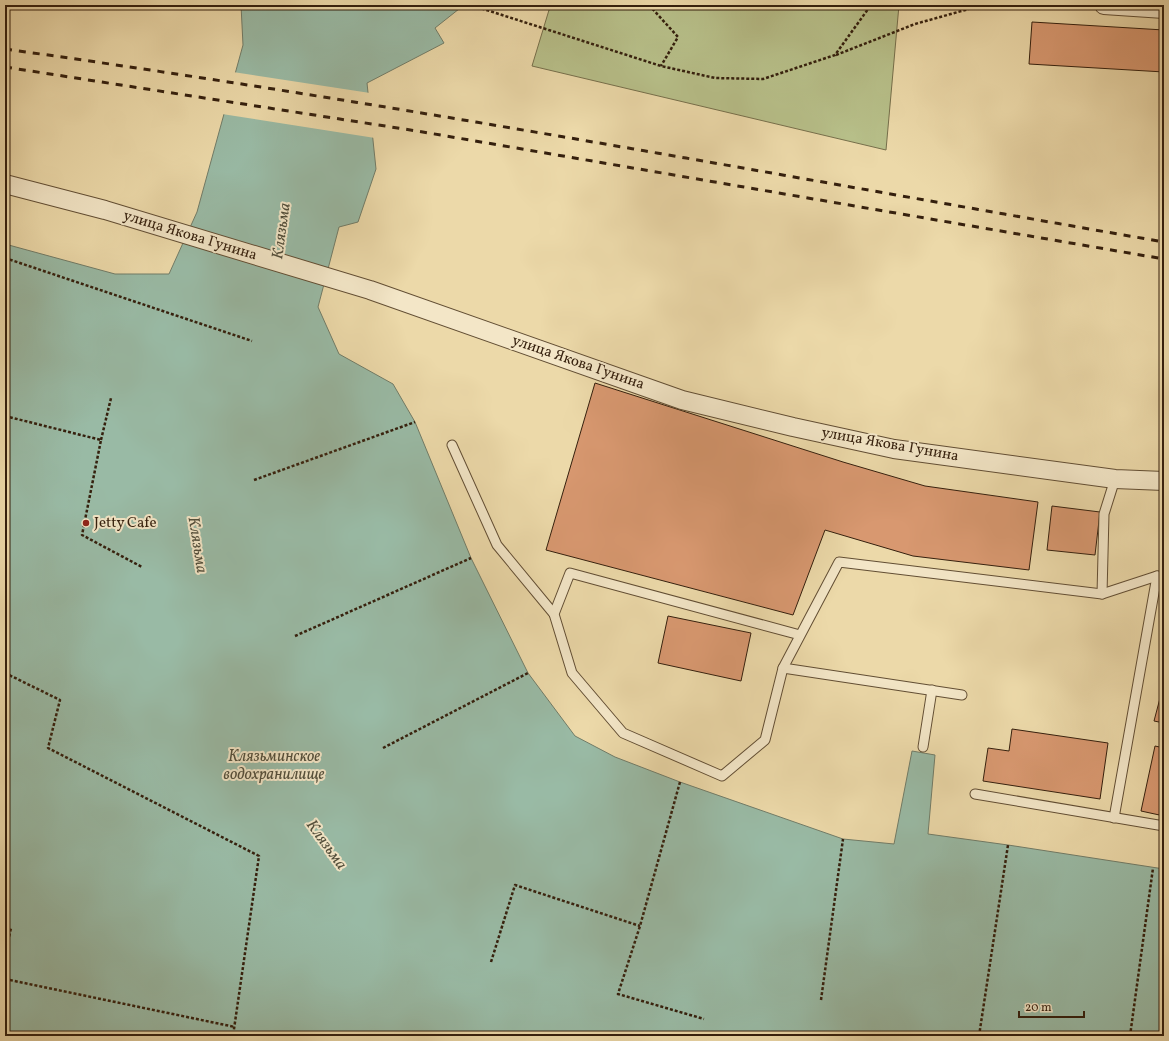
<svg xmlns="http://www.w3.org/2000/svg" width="1169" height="1041" font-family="Vollkorn,serif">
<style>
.green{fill:#b7bf89;stroke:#766f4b}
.water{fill:#99baa5;stroke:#717c68}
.pier{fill:#ecd9a9}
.building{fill:#d89870;stroke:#341f0d}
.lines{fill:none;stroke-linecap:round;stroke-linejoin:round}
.service-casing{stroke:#624e34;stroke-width:11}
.minor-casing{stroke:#624e34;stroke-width:20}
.path{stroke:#341f0d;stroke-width:2.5;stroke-dasharray:3 2;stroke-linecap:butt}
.service{stroke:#f3e6c7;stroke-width:9}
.minor{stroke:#f3e6c7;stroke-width:18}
.rail{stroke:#341f0d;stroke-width:3;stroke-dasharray:7 7;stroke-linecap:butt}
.poi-dot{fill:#8f2418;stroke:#f3e6c7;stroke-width:1.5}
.labels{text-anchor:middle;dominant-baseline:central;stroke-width:4;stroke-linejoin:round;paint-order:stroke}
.street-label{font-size:15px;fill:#341f0d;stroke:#f3e6c7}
.poi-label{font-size:15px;fill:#341f0d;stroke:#f3e6c7;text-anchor:start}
.water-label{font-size:16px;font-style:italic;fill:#524e3b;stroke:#f3e6c7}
</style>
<rect width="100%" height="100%" fill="#ecd9a9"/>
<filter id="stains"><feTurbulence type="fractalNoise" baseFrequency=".005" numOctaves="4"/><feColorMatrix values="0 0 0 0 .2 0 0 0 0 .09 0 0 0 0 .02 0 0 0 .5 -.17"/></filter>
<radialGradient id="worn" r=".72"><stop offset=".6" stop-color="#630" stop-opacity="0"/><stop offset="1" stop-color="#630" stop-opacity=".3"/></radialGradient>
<!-- green -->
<path class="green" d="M 559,5 L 899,5 L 886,150 L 532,66 L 549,10 Z"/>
<!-- water -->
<path class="water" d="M 241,5 L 464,5 L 435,28 L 444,43 L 367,83 L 376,169 L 358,222 L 339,227 L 318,307 L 339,354 L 393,384 L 415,422 L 471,558 L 528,673 L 575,736 L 615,757 L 680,782 L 843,839 L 894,844 L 912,751 L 935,755 L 928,834 L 1008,845 L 1164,869 L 1164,1036 L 5,1036 L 5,244 L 115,274 L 169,274 L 197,212 L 243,45 Z"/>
<!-- pier -->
<path class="pier" d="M 233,72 L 370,93 L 375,138 L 222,114 Z"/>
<!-- building -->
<g class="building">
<path d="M 1032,22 L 1164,30 L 1164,72 L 1029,64 Z"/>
<path d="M 595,383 L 843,462 L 925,486 L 1038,502 L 1029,570 L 913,556 L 825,530 L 793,615 L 546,550 Z"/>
<path d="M 1052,506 L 1100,512 L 1095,555 L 1047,550 Z"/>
<path d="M 668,616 L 751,633 L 741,681 L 658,663 Z"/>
<path d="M 1164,683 L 1164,723 L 1154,721 Z"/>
<path d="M 1012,729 L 1108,743 L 1100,799 L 983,781 L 988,748 L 1009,751 Z"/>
<path d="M 1155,746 L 1164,748 L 1164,816 L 1141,811 Z"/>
</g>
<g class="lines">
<!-- service casing -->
<g class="service-casing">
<g id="service">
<path d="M 452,445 L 497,545 L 554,614"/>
<path d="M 1102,594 L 1104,514 L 1115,479"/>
<path d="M 800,635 L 570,573 L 554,614 L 572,673 L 623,733 L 722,776 L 765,740 L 783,668 L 839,562 L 1102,594 L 1157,576 L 1164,577"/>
<path d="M 783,668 L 962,695"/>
<path d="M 923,747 L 932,690"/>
<path d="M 975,794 L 1164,826"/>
<path d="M 1114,818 L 1157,576"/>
</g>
</g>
<!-- minor casing -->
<g class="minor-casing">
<g id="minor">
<path d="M 1104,5 L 1164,9"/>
<path d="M 5,184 L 105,210 L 370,290 L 682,400 L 793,427 L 894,449 L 1115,479 L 1164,481"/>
</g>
</g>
<!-- path -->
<g class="path">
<path d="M 442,5 L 474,6 L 661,66 L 715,78 L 763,79 L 835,55 L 871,5"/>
<path d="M 649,5 L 678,37 L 661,66"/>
<path d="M 836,55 L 915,24 L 983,5"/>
<path d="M 5,258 L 252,341"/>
<path d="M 5,416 L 101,440 L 82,535 L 142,567"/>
<path d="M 101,440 L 111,398"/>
<path d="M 254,480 L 415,422"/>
<path d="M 295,636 L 471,558"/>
<path d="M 5,673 L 60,700 L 48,748 L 259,856 L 233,1036"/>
<path d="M 383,748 L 528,673"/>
<path d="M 680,782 L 640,926 L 618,994 L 704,1019"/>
<path d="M 5,956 L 11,928"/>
<path d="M 491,962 L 515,885 L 640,926"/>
<path d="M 5,979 L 235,1027"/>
<path d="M 821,1000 L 843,839"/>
<path d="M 979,1036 L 1008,845"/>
<path d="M 1130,1036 L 1153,868"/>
</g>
<!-- service -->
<use href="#service" class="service"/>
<!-- minor -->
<use href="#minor" class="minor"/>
<!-- rail -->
<g class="rail">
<path d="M 5,49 C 393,103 778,175 1164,242"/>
<path d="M 5,67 L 417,131 L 1164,259"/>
</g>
</g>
<!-- markers -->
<circle class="poi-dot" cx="86" cy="523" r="4"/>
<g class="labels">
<!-- street labels -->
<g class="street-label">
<text transform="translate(190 236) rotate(17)">улица Якова Гунина</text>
<text transform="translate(578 363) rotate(19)">улица Якова Гунина</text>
<text transform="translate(890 445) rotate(10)">улица Якова Гунина</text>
</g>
<!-- poi labels -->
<g class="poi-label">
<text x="94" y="523">Jetty Cafe</text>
</g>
<!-- water labels -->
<g class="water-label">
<text transform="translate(282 231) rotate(-82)">Клязьма</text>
<text transform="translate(197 545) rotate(81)">Клязьма</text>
<text x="274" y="757">Клязьминское<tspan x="274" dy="18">водохранилище</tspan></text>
<text transform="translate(326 845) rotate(54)">Клязьма</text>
</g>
</g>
<!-- margin -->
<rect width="1169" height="1041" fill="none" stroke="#ecd9a9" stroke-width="20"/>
<rect x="6" y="6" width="1157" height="1029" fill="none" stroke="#341f0d" stroke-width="2"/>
<rect x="10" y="10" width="1149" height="1021" fill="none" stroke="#341f0d"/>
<!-- scale -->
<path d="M1019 1011v6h65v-6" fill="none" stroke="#341f0d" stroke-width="2"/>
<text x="1025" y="1011" font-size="12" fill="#341f0d" stroke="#f3e6c7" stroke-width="3" paint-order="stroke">20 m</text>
<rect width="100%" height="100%" filter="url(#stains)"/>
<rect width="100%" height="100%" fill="url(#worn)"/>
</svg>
